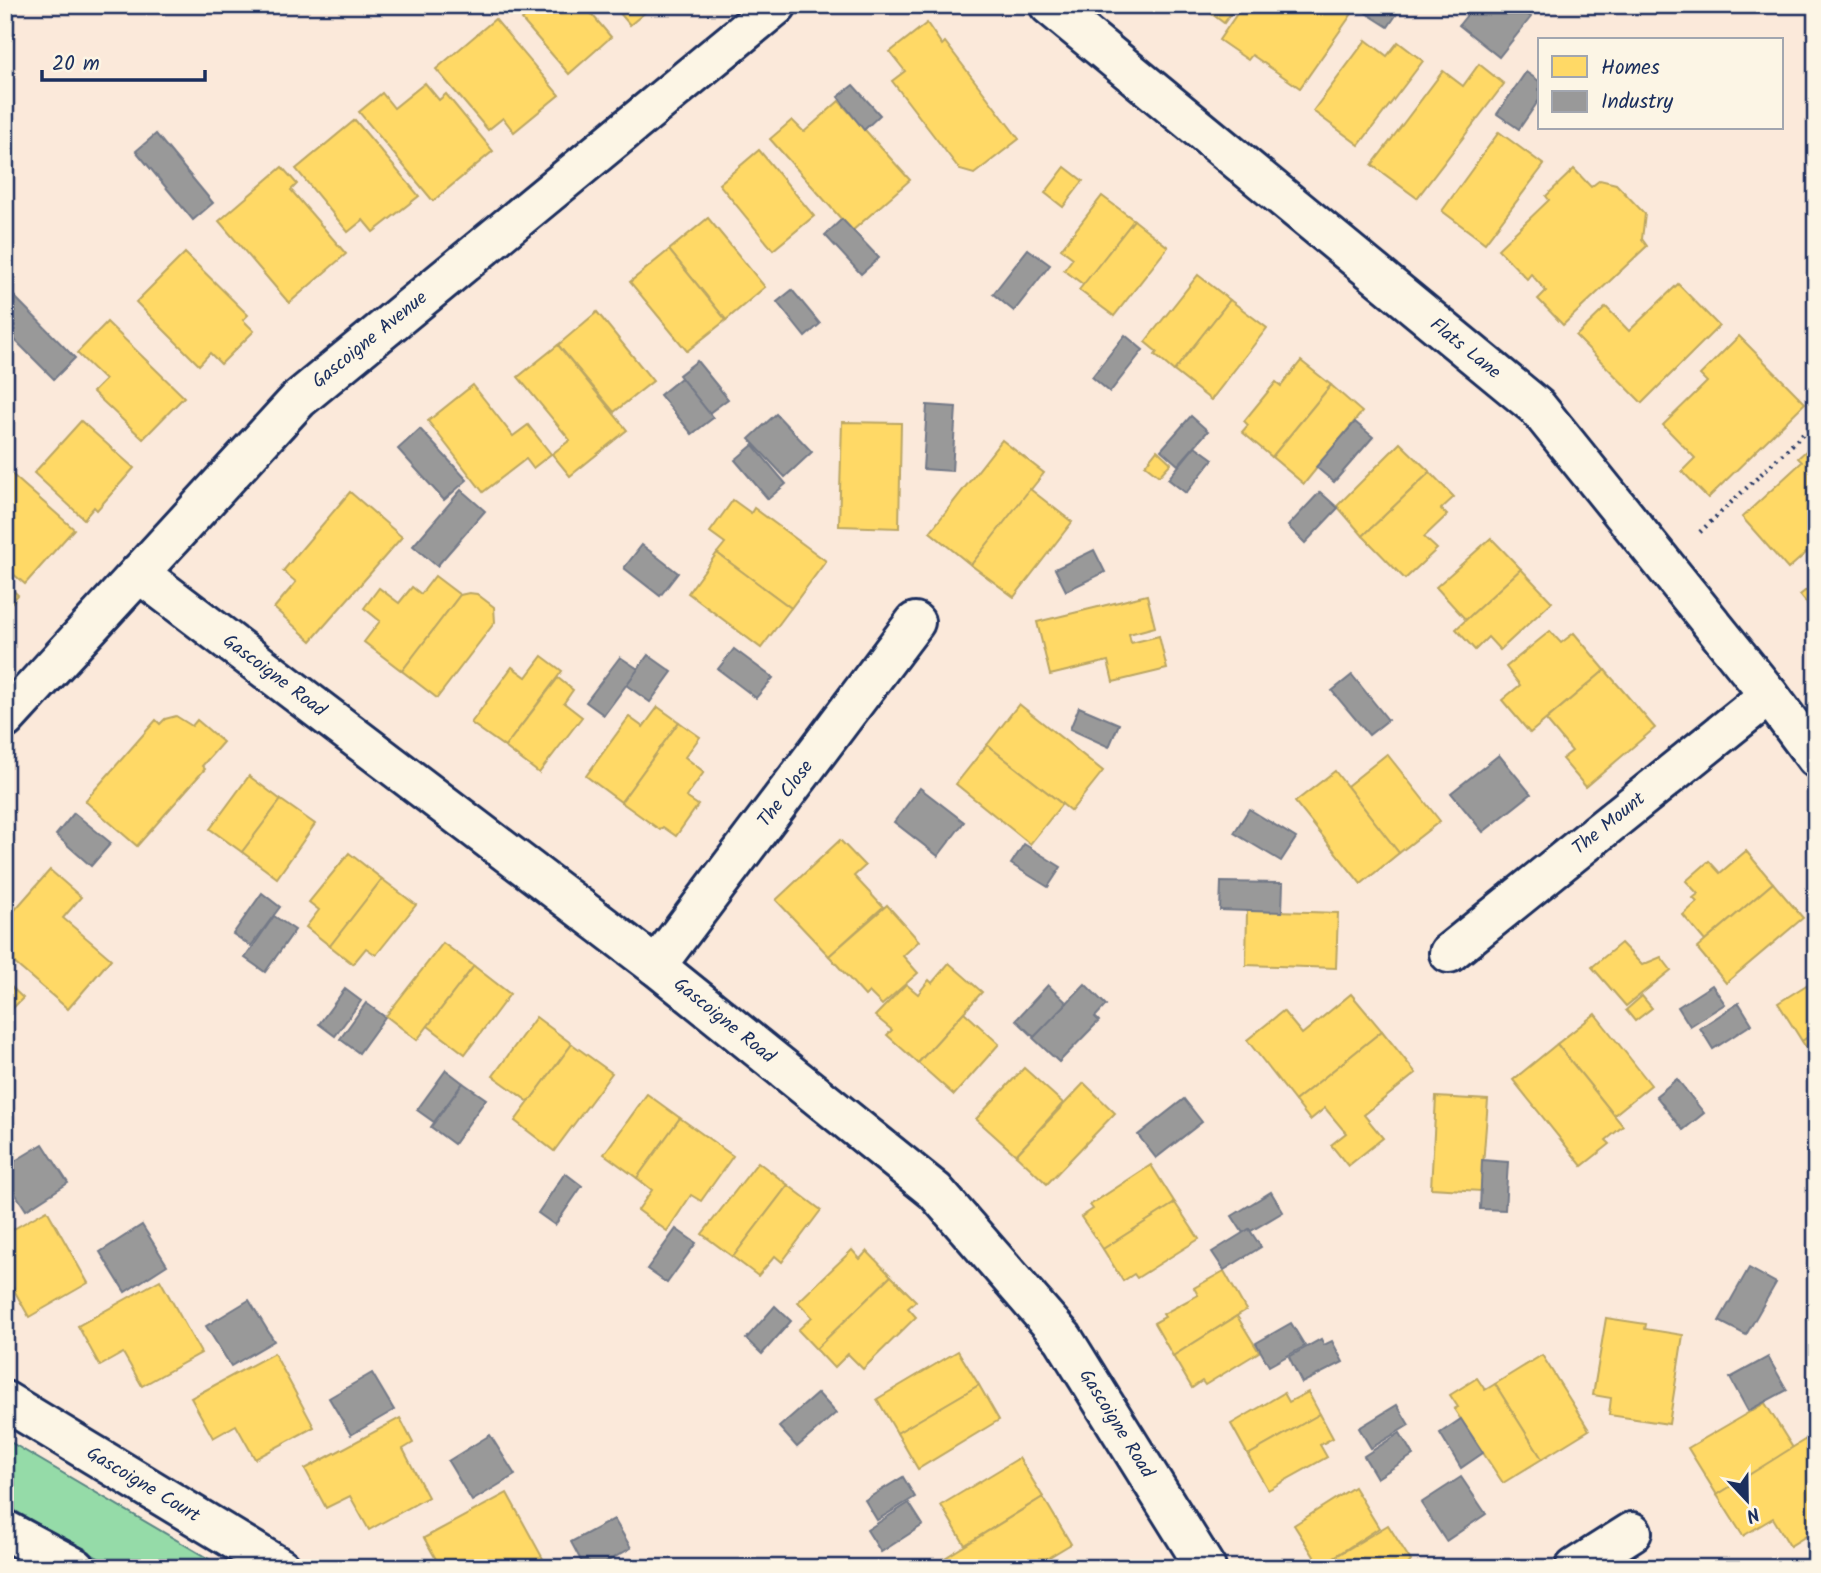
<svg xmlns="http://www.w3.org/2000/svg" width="1821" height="1573" font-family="Kalam,sans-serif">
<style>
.green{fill:#95dba8;stroke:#588583;stroke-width:2}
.homes{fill:#ffd966;stroke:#bba664;stroke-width:2}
.industry{fill:#999;stroke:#737987;stroke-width:2}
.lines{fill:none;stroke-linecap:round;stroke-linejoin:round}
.street-casing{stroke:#1b2f5e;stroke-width:44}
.secondary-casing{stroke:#1b2f5e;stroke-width:44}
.path{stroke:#1b2f5e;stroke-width:4.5;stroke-dasharray:2 5;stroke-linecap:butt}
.street{stroke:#fcf5e5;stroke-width:38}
.secondary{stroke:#fcf5e5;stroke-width:38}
.labels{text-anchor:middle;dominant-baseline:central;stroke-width:7;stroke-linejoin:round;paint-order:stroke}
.street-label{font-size:19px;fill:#1b2f5e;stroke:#fcf5e5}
</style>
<rect width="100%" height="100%" fill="#fbe9da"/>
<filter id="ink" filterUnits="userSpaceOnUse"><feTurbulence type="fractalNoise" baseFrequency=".0143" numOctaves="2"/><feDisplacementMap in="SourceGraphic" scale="14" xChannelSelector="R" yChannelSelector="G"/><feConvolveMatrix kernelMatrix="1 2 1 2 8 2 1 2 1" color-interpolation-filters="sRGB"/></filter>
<g filter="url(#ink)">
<!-- green -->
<path class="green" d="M 5,1439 L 224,1568 L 116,1568 L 5,1505 Z"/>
<!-- homes -->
<g class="homes">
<path d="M 539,5 L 584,5 L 611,37 L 569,74 L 522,20 Z"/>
<path d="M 613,5 L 654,5 L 630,25 Z"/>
<path d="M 1200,5 L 1237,5 L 1224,23 Z"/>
<path d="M 1243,5 L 1252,6 L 1358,5 L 1300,88 L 1252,55 L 1248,60 L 1219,40 Z"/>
<path d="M 495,19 L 559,95 L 514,132 L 503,118 L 488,130 L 436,69 Z"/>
<path d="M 927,23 L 942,45 L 945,42 L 1019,139 L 974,174 L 960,170 L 892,81 L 905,71 L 890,52 Z"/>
<path d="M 1366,40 L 1387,56 L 1398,42 L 1423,61 L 1359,145 L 1313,111 Z"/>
<path d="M 1479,64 L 1504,84 L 1417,198 L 1372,165 L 1443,71 L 1463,86 Z"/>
<path d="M 425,83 L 439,100 L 446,94 L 493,151 L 433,201 L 359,112 L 382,93 L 394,108 Z"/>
<path d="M 839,101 L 910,180 L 852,231 L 770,139 L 792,120 L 804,132 Z"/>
<path d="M 355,120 L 419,196 L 373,232 L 363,220 L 348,232 L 296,169 Z"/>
<path d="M 1499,132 L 1544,165 L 1485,243 L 1442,211 Z"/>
<path d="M 759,150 L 814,216 L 773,250 L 719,184 Z"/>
<path d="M 282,167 L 297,184 L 291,190 L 346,254 L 289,303 L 219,221 Z"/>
<path d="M 1065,167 L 1083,181 L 1063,207 L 1045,193 Z"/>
<path d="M 1574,169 L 1591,187 L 1600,180 L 1616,184 L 1645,214 L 1642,239 L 1647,246 L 1563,325 L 1538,299 L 1546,291 L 1531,274 L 1527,279 L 1498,249 L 1549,200 L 1546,196 Z"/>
<path d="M 1102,196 L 1134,220 L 1084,285 L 1064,270 L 1073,258 L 1061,249 Z"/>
<path d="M 708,218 L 765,287 L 726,320 L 669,250 Z"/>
<path d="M 1134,220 L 1168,247 L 1114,316 L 1079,290 Z"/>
<path d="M 669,250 L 726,320 L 687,351 L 630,282 Z"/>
<path d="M 185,253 L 248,315 L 243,320 L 254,331 L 221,364 L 210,353 L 199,365 L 136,302 Z"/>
<path d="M 1198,275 L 1230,300 L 1174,371 L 1155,355 L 1157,352 L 1145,342 Z"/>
<path d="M 1678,284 L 1719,326 L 1642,403 L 1576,336 L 1606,307 L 1629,331 Z"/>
<path d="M 1230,300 L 1267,328 L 1211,400 L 1174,371 Z"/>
<path d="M 597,312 L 653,381 L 614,412 L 558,345 Z"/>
<path d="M 107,322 L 184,397 L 143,439 L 93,392 L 105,380 L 77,353 Z"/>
<path d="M 1739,336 L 1805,403 L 1708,498 L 1682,471 L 1695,458 L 1663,425 L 1707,382 L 1700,375 Z"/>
<path d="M 558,345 L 627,430 L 570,476 L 552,454 L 570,440 L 518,377 Z"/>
<path d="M 1301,361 L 1331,385 L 1272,457 L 1242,432 L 1248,425 L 1244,421 L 1276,382 L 1281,386 Z"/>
<path d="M 473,385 L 513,436 L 528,425 L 551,454 L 533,468 L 526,459 L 483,492 L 428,421 Z"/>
<path d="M 1331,385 L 1362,412 L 1304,484 L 1272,457 Z"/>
<path d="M 81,421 L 134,468 L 97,510 L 94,507 L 84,519 L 34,473 Z"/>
<path d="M 842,422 L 901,423 L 899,528 L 839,526 Z"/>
<path d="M 1002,440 L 1044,473 L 971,565 L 930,532 Z"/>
<path d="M 1816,442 L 1816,544 L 1788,569 L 1742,517 L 1802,462 L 1798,458 Z"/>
<path d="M 1400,443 L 1430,472 L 1363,536 L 1337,506 Z"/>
<path d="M 1157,450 L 1171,463 L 1159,476 L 1145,465 Z"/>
<path d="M 7,470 L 74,529 L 25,584 L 5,567 L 5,472 Z"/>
<path d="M 1430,472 L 1454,497 L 1441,509 L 1447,515 L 1424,537 L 1437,549 L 1405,579 L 1363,536 Z"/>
<path d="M 1030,489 L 1072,522 L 1014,597 L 971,565 Z"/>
<path d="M 350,492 L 402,537 L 311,641 L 274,608 L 296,582 L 283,571 Z"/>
<path d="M 733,500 L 751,513 L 754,508 L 826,561 L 791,608 L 717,553 L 725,543 L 710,532 Z"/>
<path d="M 1491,538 L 1521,569 L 1466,620 L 1436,587 Z"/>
<path d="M 717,553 L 791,608 L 761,648 L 688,593 Z"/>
<path d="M 1521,569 L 1552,602 L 1500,650 L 1488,637 L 1475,650 L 1456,629 Z"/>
<path d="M 435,576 L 460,595 L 402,671 L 364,642 L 380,621 L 364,608 L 379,588 L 399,603 L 412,587 L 421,594 Z"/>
<path d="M 1816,582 L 1816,615 L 1800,595 Z"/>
<path d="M 5,583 L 18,595 L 5,610 Z"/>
<path d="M 469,593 L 477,594 L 494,607 L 495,622 L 437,698 L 402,671 L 460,595 Z"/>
<path d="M 1147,595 L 1155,627 L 1129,634 L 1131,643 L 1159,636 L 1167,669 L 1113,682 L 1108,661 L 1050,675 L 1037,622 Z"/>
<path d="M 1550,631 L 1561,643 L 1574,633 L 1605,670 L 1530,733 L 1502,700 L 1520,685 L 1506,667 Z"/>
<path d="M 542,656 L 562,671 L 505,747 L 471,723 L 512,667 L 526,677 Z"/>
<path d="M 1605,670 L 1655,728 L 1586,787 L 1562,759 L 1572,751 L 1546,720 Z"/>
<path d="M 558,678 L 573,690 L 564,703 L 582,717 L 539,773 L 505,747 Z"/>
<path d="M 1019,704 L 1103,771 L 1071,811 L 987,745 Z"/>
<path d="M 658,707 L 679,722 L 621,802 L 586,776 L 629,717 L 643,727 Z"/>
<path d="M 176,716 L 192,726 L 197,720 L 223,742 L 202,766 L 205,769 L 137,846 L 85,801 L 156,720 L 160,724 L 165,719 Z"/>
<path d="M 679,722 L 700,737 L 685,757 L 704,772 L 686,797 L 698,805 L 676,836 L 663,827 L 660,830 L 621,802 Z"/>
<path d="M 987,745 L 1062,804 L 1030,844 L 956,784 Z"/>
<path d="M 1387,754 L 1440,821 L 1399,853 L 1347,786 Z"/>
<path d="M 1335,771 L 1399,853 L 1361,884 L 1295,802 Z"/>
<path d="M 249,776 L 281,800 L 242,852 L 210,829 Z"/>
<path d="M 281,800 L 315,824 L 277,878 L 242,852 Z"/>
<path d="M 840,840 L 865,866 L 854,876 L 883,907 L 829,956 L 776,900 Z"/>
<path d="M 1746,851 L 1773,883 L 1705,941 L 1683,915 L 1697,902 L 1693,898 L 1698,894 L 1686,881 L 1709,861 L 1720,873 Z"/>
<path d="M 349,853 L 382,879 L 330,946 L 306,927 L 319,910 L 309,902 Z"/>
<path d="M 50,870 L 81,897 L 63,918 L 111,959 L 68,1009 L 5,955 L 5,921 Z"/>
<path d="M 382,879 L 416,905 L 376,955 L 366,948 L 353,964 L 330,946 Z"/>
<path d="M 1773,883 L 1803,918 L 1726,983 L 1697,948 Z"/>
<path d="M 887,905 L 919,941 L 903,956 L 918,973 L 882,1005 L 869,992 L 865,996 L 829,956 Z"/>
<path d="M 1247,910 L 1338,913 L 1336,968 L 1246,965 Z"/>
<path d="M 443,943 L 474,966 L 417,1040 L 386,1016 Z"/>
<path d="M 1621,943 L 1642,965 L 1661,957 L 1671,970 L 1626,1006 L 1592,967 Z"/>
<path d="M 949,963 L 982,992 L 918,1063 L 887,1035 L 892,1030 L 875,1016 L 906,984 L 918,994 L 929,980 L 932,983 Z"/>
<path d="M 474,966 L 510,994 L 465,1054 L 428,1026 Z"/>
<path d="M 1816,979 L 1816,1032 L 1802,1041 L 1778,1003 Z"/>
<path d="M 5,981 L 23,998 L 5,1016 Z"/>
<path d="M 1351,994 L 1382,1031 L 1295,1101 L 1247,1040 L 1283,1011 L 1302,1034 Z"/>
<path d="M 1642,996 L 1652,1008 L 1635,1021 L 1626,1010 Z"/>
<path d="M 964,1012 L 999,1044 L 954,1095 L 918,1063 Z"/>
<path d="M 1595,1014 L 1651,1085 L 1614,1115 L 1557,1044 Z"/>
<path d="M 536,1017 L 572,1044 L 529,1102 L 493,1076 Z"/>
<path d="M 1382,1031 L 1416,1073 L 1364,1115 L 1383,1138 L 1348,1166 L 1331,1145 L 1346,1133 L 1325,1108 L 1310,1120 L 1295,1101 Z"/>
<path d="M 1816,1032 L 1816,1064 L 1802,1041 Z"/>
<path d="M 572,1044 L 612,1073 L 554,1151 L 515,1121 Z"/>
<path d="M 1557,1044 L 1623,1126 L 1606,1140 L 1610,1144 L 1582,1166 L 1513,1080 Z"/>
<path d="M 1024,1068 L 1063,1103 L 1016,1155 L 976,1119 Z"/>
<path d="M 1084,1083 L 1115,1113 L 1047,1184 L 1016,1155 Z"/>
<path d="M 647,1094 L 680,1118 L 637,1178 L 604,1154 Z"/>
<path d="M 1436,1097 L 1488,1100 L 1481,1191 L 1431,1188 Z"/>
<path d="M 680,1118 L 733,1156 L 701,1201 L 691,1195 L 667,1231 L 638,1210 L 652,1190 L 637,1178 Z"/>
<path d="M 758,1162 L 788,1185 L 733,1257 L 702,1234 Z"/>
<path d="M 1151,1165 L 1175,1203 L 1103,1249 L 1081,1217 L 1093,1209 L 1090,1205 Z"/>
<path d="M 788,1185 L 821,1210 L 782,1262 L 775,1256 L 758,1276 L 733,1257 Z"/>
<path d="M 1175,1203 L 1199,1239 L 1137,1278 L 1134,1274 L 1123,1281 L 1103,1249 Z"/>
<path d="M 47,1210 L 88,1283 L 29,1317 L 10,1283 L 5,1285 L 5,1234 Z"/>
<path d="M 852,1250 L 860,1259 L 867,1251 L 891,1276 L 816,1349 L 798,1330 L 812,1317 L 798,1302 Z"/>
<path d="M 1224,1271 L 1246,1310 L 1173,1356 L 1154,1323 L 1165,1317 L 1163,1314 L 1198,1295 L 1194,1288 Z"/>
<path d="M 891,1276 L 916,1301 L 908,1308 L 916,1317 L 863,1369 L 848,1354 L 834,1368 L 816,1349 Z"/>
<path d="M 160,1280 L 201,1353 L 142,1386 L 123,1353 L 100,1366 L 78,1326 Z"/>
<path d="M 1237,1316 L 1259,1352 L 1205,1385 L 1202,1381 L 1192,1388 L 1173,1356 Z"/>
<path d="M 1606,1318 L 1646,1324 L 1645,1329 L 1683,1335 L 1669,1424 L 1609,1415 L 1611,1398 L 1593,1395 Z"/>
<path d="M 958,1351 L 979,1385 L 897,1433 L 877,1399 Z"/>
<path d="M 274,1353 L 314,1427 L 255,1459 L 236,1425 L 213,1438 L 191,1398 Z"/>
<path d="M 1542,1355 L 1589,1430 L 1542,1459 L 1495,1384 Z"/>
<path d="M 1477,1378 L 1485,1390 L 1495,1384 L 1542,1459 L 1503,1483 L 1454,1409 L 1458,1407 L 1450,1395 Z"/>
<path d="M 979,1385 L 999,1420 L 918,1469 L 897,1433 Z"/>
<path d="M 1308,1392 L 1320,1414 L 1248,1455 L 1231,1424 L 1284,1393 L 1289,1402 Z"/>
<path d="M 1765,1403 L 1793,1448 L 1717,1495 L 1688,1448 Z"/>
<path d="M 1320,1414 L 1333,1438 L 1320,1445 L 1327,1457 L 1268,1490 L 1248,1455 Z"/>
<path d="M 400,1418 L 413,1443 L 403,1449 L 428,1497 L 369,1530 L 350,1496 L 326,1508 L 305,1469 Z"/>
<path d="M 1814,1434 L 1816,1530 L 1790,1546 L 1773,1518 L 1743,1536 L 1717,1495 Z"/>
<path d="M 1019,1458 L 1043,1497 L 965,1545 L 941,1505 Z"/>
<path d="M 1354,1487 L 1379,1528 L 1320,1566 L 1294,1525 Z"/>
<path d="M 507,1493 L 547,1566 L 471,1568 L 469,1565 L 463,1568 L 441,1568 L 424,1538 Z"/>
<path d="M 1043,1497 L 1071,1544 L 1031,1568 L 980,1568 L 978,1566 L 975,1568 L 945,1568 L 940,1561 Z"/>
<path d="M 1388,1525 L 1411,1561 L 1405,1568 L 1321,1568 L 1320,1566 Z"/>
</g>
<!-- industry -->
<g class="industry">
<path d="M 1371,5 L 1403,5 L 1388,27 L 1366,13 Z"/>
<path d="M 1475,5 L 1515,5 L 1531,17 L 1499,57 L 1459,25 Z"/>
<path d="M 1526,72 L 1539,81 L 1539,100 L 1519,129 L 1497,114 Z"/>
<path d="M 853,85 L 880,115 L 864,130 L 838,97 Z"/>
<path d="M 156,134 L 213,203 L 193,220 L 136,151 Z"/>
<path d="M 842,219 L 879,258 L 861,274 L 825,235 Z"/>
<path d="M 1028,249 L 1050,265 L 1014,311 L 993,294 Z"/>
<path d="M 792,290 L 820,324 L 805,337 L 777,302 Z"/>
<path d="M 12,294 L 75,358 L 54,379 L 5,330 L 5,302 Z"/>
<path d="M 1125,335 L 1143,350 L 1110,392 L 1092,377 Z"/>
<path d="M 697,361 L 728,399 L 709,413 L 679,375 Z"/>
<path d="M 681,378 L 713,418 L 692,434 L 660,395 Z"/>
<path d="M 927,405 L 956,407 L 952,471 L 923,469 Z"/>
<path d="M 776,414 L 812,452 L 785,477 L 749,439 Z"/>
<path d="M 1191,416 L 1208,431 L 1178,465 L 1161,450 Z"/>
<path d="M 1355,422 L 1373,437 L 1334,482 L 1316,467 Z"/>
<path d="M 420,429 L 467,480 L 444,500 L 398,449 Z"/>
<path d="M 753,445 L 786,484 L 768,499 L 735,460 Z"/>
<path d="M 1195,446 L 1213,459 L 1186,493 L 1168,479 Z"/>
<path d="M 461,490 L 485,511 L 437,566 L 413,546 Z"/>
<path d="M 1320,492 L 1338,508 L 1305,543 L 1288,526 Z"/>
<path d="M 642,545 L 678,573 L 660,596 L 624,568 Z"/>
<path d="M 1094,550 L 1105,572 L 1066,591 L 1055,569 Z"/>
<path d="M 734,649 L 773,678 L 756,698 L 718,669 Z"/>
<path d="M 648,655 L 672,672 L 650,702 L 626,685 Z"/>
<path d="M 620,657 L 638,669 L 604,715 L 586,702 Z"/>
<path d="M 1352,675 L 1388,720 L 1369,735 L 1332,691 Z"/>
<path d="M 1079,707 L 1119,724 L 1109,747 L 1070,729 Z"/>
<path d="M 1499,755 L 1531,794 L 1483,832 L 1451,793 Z"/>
<path d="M 920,788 L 964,822 L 938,856 L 894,822 Z"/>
<path d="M 1249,809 L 1296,838 L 1281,861 L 1234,833 Z"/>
<path d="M 74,813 L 111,843 L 91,866 L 56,835 Z"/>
<path d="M 1024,844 L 1061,867 L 1048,887 L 1011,864 Z"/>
<path d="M 1221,882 L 1283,883 L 1282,912 L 1220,910 Z"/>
<path d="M 262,893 L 280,907 L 251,946 L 233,934 Z"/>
<path d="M 274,916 L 295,930 L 265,972 L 245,958 Z"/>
<path d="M 1085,984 L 1106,1005 L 1095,1017 L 1099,1021 L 1059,1062 L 1033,1038 Z"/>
<path d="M 1048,985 L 1067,1003 L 1034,1037 L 1016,1020 Z"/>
<path d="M 1712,985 L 1725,1004 L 1690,1026 L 1678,1007 Z"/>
<path d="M 345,989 L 361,1001 L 335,1036 L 319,1024 Z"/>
<path d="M 366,1003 L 385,1017 L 359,1053 L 340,1039 Z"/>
<path d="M 1739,1003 L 1752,1024 L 1713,1049 L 1700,1028 Z"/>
<path d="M 446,1070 L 463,1083 L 434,1122 L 417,1110 Z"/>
<path d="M 1677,1079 L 1704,1113 L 1683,1130 L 1656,1096 Z"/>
<path d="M 463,1083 L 486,1099 L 454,1144 L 431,1127 Z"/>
<path d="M 1184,1099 L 1202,1122 L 1156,1158 L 1138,1135 Z"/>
<path d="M 43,1144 L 68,1183 L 26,1210 L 5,1178 L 5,1167 Z"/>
<path d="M 1482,1160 L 1508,1162 L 1505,1210 L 1480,1209 Z"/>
<path d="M 565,1173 L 582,1186 L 555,1225 L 538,1213 Z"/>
<path d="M 1271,1192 L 1283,1212 L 1251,1231 L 1249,1229 L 1243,1233 L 1232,1216 Z"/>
<path d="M 142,1225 L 167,1265 L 125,1292 L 100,1252 Z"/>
<path d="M 676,1229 L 696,1243 L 667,1283 L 647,1269 Z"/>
<path d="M 1249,1229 L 1261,1247 L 1224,1270 L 1212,1252 Z"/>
<path d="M 1749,1268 L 1776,1283 L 1746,1335 L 1719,1321 Z"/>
<path d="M 249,1300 L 274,1341 L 231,1366 L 206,1326 Z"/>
<path d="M 775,1306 L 791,1321 L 762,1354 L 746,1339 Z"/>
<path d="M 1291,1323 L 1305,1346 L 1269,1366 L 1256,1343 Z"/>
<path d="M 1321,1339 L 1324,1345 L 1332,1341 L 1343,1362 L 1302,1383 L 1289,1357 Z"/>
<path d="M 1768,1357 L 1787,1390 L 1748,1411 L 1730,1378 Z"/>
<path d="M 372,1373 L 394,1410 L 351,1435 L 329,1398 Z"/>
<path d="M 818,1393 L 836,1413 L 797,1447 L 779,1427 Z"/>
<path d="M 1397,1405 L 1409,1425 L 1371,1448 L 1359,1428 Z"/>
<path d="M 1461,1419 L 1483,1453 L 1461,1468 L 1440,1433 Z"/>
<path d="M 1400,1433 L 1413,1455 L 1377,1478 L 1364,1456 Z"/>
<path d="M 490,1435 L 515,1475 L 472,1501 L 448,1461 Z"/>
<path d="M 903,1477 L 915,1497 L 877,1520 L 865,1500 Z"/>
<path d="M 1461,1477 L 1486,1514 L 1446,1541 L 1421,1503 Z"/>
<path d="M 909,1503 L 923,1525 L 881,1552 L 867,1530 Z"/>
<path d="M 614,1519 L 631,1548 L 596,1568 L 585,1568 L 571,1542 Z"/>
</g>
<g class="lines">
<!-- street casing -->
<g class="street-casing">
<g id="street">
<path d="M 1049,5 L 1537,407 L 1769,695 L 1816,758"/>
<path d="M 139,573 L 656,966 L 935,1191 L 1063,1338 L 1206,1568"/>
<path d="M 5,719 L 299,399 L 777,5"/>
<path d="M 1449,953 L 1769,695"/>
<path d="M 656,966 L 915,622"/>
<path d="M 5,1401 L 281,1568"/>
<path d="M 1575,1568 L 1632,1532"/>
</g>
</g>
<!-- secondary casing -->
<g class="secondary-casing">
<path id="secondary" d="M 5,1530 L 76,1568"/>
</g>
<!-- path -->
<path class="path" d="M 1700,532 L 1816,422"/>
<!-- street -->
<use href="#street" class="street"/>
<!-- secondary -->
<use href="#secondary" class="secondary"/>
</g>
</g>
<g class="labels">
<!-- street labels -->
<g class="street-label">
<text transform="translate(370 340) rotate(-39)">Gascoigne Avenue</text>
<text transform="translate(1465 349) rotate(39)">Flats Lane</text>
<text transform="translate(274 676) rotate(37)">Gascoigne Road</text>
<text transform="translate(786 794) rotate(-53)">The Close</text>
<text transform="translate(1609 824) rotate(-39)">The Mount</text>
<text transform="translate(724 1021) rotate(39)">Gascoigne Road</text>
<text transform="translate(1116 1424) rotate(58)">Gascoigne Road</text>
<text transform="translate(143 1485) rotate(31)">Gascoigne Court</text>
</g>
</g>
<!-- margin -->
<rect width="1821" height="1573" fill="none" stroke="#fcf5e5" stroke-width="28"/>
<rect x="14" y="14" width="1793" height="1545" fill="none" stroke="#1b2f5e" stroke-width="2.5" filter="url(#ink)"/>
<!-- legend -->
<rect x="1538" y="38" width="245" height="91" fill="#fcf5e5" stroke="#a2a6af" stroke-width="2"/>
<rect x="1552" y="56" width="35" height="21" fill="#ffd966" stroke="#a2a6af" stroke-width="2"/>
<text x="1601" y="74" font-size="21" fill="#1b2f5e">Homes</text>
<rect x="1552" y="91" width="35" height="21" fill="#999999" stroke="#a2a6af" stroke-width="2"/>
<text x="1601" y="108" font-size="21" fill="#1b2f5e">Industry</text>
<!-- north arrow -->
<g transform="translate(1747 1500) rotate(158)" stroke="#fcf5e5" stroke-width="5" paint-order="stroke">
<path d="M0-5L12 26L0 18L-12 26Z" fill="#1b2f5e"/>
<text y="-10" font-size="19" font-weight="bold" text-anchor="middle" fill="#1b2f5e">N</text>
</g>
<!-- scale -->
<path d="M42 70v10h163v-10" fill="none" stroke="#1b2f5e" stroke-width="3.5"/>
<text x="52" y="70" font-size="21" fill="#1b2f5e" stroke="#fcf5e5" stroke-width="5" paint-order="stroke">20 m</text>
</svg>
